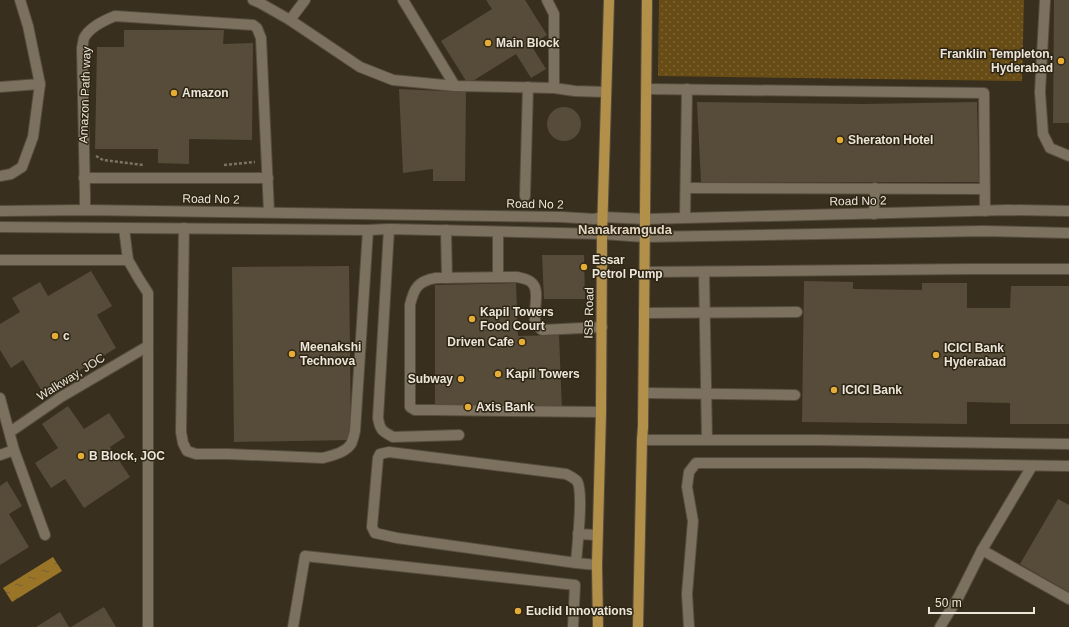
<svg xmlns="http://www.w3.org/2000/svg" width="1069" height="627" font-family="Helvetica,sans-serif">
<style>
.grass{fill:url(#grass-dots)}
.water{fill:url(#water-ripples)}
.building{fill:#564c39}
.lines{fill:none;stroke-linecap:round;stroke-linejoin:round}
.minor-casing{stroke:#554d3e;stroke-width:12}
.major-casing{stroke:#554d3e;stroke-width:12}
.path{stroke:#7c7365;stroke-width:2.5;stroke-dasharray:3 2;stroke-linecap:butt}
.minor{stroke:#7c715e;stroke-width:10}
.major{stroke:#b3904a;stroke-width:10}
.poi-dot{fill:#e5ad35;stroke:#2e2514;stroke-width:1.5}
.labels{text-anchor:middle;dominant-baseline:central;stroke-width:3;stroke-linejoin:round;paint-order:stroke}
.poi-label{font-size:12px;font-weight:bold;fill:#ebe5da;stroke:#2e2514;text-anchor:start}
.street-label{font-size:12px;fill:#ebe5da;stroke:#2e2514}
.neighbourhood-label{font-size:13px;font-weight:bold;fill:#e1d5c0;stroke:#2e2514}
</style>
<defs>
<pattern id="grass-dots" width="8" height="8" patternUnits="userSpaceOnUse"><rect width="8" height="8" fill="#674c15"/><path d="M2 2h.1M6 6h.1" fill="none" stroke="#7d6636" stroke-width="1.8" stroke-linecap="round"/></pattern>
<pattern id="water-ripples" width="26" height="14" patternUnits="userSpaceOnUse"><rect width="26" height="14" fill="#9a7528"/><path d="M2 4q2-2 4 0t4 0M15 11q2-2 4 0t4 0" fill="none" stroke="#786232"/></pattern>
</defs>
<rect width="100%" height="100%" fill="#392f1e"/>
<!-- grass -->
<path class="grass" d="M 659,0 L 1024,0 L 1022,81 L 658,76 Z"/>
<!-- water -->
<path class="water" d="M 53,557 L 62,571 L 12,602 L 3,588 Z"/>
<!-- building -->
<g class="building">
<path d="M 486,0 L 525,0 L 547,35 L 531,45 L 546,69 L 531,78 L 516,54 L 468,84 L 441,41 L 492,9 Z"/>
<path d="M 1054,0 L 1069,0 L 1069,123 L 1053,123 Z"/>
<path d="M 124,30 L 224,30 L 223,44 L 253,43 L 252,140 L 189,139 L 189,164 L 158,163 L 158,149 L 95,149 L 97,47 L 124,47 Z"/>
<path d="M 399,89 L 466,92 L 465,181 L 433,181 L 433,169 L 403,173 Z"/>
<path d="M 697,102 L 863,104 L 977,102 L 979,182 L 701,182 Z"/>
<circle cx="564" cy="124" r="17"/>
<path d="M 542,255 L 584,255 L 585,299 L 544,299 Z"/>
<path d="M 349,266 L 351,440 L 234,442 L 232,267 Z"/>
<path d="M 91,271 L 112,306 L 97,315 L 116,348 L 43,393 L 23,360 L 11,368 L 0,350 L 0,324 L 20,312 L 12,298 L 40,282 L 48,296 Z"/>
<path d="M 804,281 L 853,282 L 853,289 L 922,290 L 922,283 L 967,283 L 967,308 L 1010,308 L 1011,286 L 1069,286 L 1069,424 L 1010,424 L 1010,403 L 967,402 L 967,424 L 802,422 Z"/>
<path d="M 516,283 L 518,336 L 559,335 L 562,409 L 435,407 L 435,285 Z"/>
<path d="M 68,406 L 84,429 L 109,413 L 125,437 L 110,447 L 130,477 L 84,508 L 65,479 L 51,488 L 35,463 L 58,448 L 42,424 Z"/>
<path d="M 7,481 L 22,506 L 9,514 L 29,547 L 0,565 L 0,486 Z"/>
<path d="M 1058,499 L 1069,505 L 1069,592 L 1020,564 Z"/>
<path d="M 104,607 L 116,627 L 71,627 Z"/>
<path d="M 60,612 L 69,627 L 36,627 Z"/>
</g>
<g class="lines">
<!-- minor casing -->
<g class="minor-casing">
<g id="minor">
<path d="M 253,0 L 260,3 L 290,20"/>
<path d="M 305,0 L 290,20 L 360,67 L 393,80 L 455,86 L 554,88 L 575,91 L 606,92"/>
<path d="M 403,0 L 455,86"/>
<path d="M 547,0 L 554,14 L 554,88"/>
<path d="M 1045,0 L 1040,92 L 1043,134 L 1050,148 L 1069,156"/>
<path d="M 0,87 L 40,84"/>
<path d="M 647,89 L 984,93 L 985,211"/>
<path d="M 0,176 L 11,174 L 22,167 L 33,137 L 40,84 L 28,26 L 20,0"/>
<path d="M 84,178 L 268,178"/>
<path d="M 686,188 L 984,189"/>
<path d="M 525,196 L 528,87"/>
<path d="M 85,210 L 85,196 L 82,48 C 83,45 83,41 84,38 C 89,28 105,20 115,16 L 253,25 L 257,28 L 261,38 L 269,212"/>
<path d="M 0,211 L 85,210 L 562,217 L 594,219 L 603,217 L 646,219 L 1009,210 L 1069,211"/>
<path d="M 874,214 L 875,188"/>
<path d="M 685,218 L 687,89"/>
<path d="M 0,227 L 368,230 L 389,229 L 602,234 L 644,237 L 983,231 L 1069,233"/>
<path d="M 124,228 L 128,260 L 139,279 L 148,293 L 148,627"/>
<path d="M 184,228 L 181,432 L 183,443 L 187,451 L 196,454 L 228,454 L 323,458 C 333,455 345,453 351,444 C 353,440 354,435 355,431 L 368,230"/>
<path d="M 389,229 L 378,418 C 380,430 382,431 393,437 L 459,435"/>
<path d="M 446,230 L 447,278"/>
<path d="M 498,232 L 498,277"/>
<path d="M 0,260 L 128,260"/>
<path d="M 644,272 L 970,269 L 1069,269"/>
<path d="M 704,272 L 707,440"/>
<path d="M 644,313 L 797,312"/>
<path d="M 644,393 L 795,395"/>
<path d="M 0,398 L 14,450 L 0,455"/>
<path d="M 601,412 L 432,410 L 415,410 L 410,407 L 410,305 C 414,288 418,281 436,278 L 517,277 C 522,278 529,279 532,283 C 542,292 530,316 537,326 C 538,327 541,329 542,330 L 602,327"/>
<path d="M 10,432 L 61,397 L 148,346"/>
<path d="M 642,440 L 817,440 L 1069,444"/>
<path d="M 14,450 L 45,535"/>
<path d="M 578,534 L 597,535"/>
<path d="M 982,550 L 1069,599"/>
<path d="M 576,563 L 397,538 L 375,533 L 372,527 L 378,458 L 380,454 L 389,452 L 566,474 C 570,476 574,478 577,481 C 584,492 577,547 576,563 L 597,565"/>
<path d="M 293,627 L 305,556 L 575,585 L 573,627"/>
<path d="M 689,627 L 687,594 L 693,521 L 687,487 L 689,472 L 696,463 L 861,463 L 1069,466"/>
<path d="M 940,627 L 959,596 L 982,550 L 1032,466"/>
</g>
</g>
<!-- major casing -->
<g class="major-casing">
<g id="major">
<path d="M 598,627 L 597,565 L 601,412 L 602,234 L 609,0"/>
<path d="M 638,627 L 642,440 L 643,427 L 647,0"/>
</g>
</g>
<!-- path -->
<g class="path">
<path d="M 96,156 L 103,160 L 143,165"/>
<path d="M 224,165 L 255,162"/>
</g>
<!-- minor -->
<use href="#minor" class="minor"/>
<!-- major -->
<use href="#major" class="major"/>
</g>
<!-- markers -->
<g class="poi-dot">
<circle cx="488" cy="43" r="4"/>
<circle cx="1061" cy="61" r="4"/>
<circle cx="174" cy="93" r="4"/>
<circle cx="840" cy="140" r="4"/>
<circle cx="584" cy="267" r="4"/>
<circle cx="472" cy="319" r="4"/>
<circle cx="55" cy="336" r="4"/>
<circle cx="522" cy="342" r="4"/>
<circle cx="292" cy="354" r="4"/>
<circle cx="936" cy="355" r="4"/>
<circle cx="498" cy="374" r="4"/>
<circle cx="461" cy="379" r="4"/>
<circle cx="834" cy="390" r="4"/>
<circle cx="468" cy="407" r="4"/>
<circle cx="81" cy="456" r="4"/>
<circle cx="518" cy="611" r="4"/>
</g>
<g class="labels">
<!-- poi labels -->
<g class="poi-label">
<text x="496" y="43">Main Block</text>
<text x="1053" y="54" text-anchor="end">Franklin Templeton,<tspan x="1053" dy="14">Hyderabad</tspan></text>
<text x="182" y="93">Amazon</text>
<text x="848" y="140">Sheraton Hotel</text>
<text x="592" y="260">Essar<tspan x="592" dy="14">Petrol Pump</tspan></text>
<text x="480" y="312">Kapil Towers<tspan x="480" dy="14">Food Court</tspan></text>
<text x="63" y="336">c</text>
<text x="514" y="342" text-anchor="end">Driven Cafe</text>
<text x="300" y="347">Meenakshi<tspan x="300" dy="14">Technova</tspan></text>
<text x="944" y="348">ICICI Bank<tspan x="944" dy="14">Hyderabad</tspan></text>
<text x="506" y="374">Kapil Towers</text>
<text x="453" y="379" text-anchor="end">Subway</text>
<text x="842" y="390">ICICI Bank</text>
<text x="476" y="407">Axis Bank</text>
<text x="89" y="456">B Block, JOC</text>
<text x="526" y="611">Euclid Innovations</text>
</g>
<!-- street labels -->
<g class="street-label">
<text transform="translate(85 95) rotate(-88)">Amazon Path way</text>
<text transform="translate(211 199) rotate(1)">Road No 2</text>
<text transform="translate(858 201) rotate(-1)">Road No 2</text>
<text transform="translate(535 204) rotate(1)">Road No 2</text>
<text transform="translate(589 313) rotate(-89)">ISB Road</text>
<text transform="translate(71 377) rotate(-32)">Walkway, JOC</text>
</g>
<!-- neighbourhood labels -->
<g class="neighbourhood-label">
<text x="625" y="229">Nanakramguda</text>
</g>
</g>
<!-- scale -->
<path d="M929 607v6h105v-6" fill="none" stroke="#ebe5da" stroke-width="2"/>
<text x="935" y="607" font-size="12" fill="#ebe5da" stroke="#2e2514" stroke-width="3" paint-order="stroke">50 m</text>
</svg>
